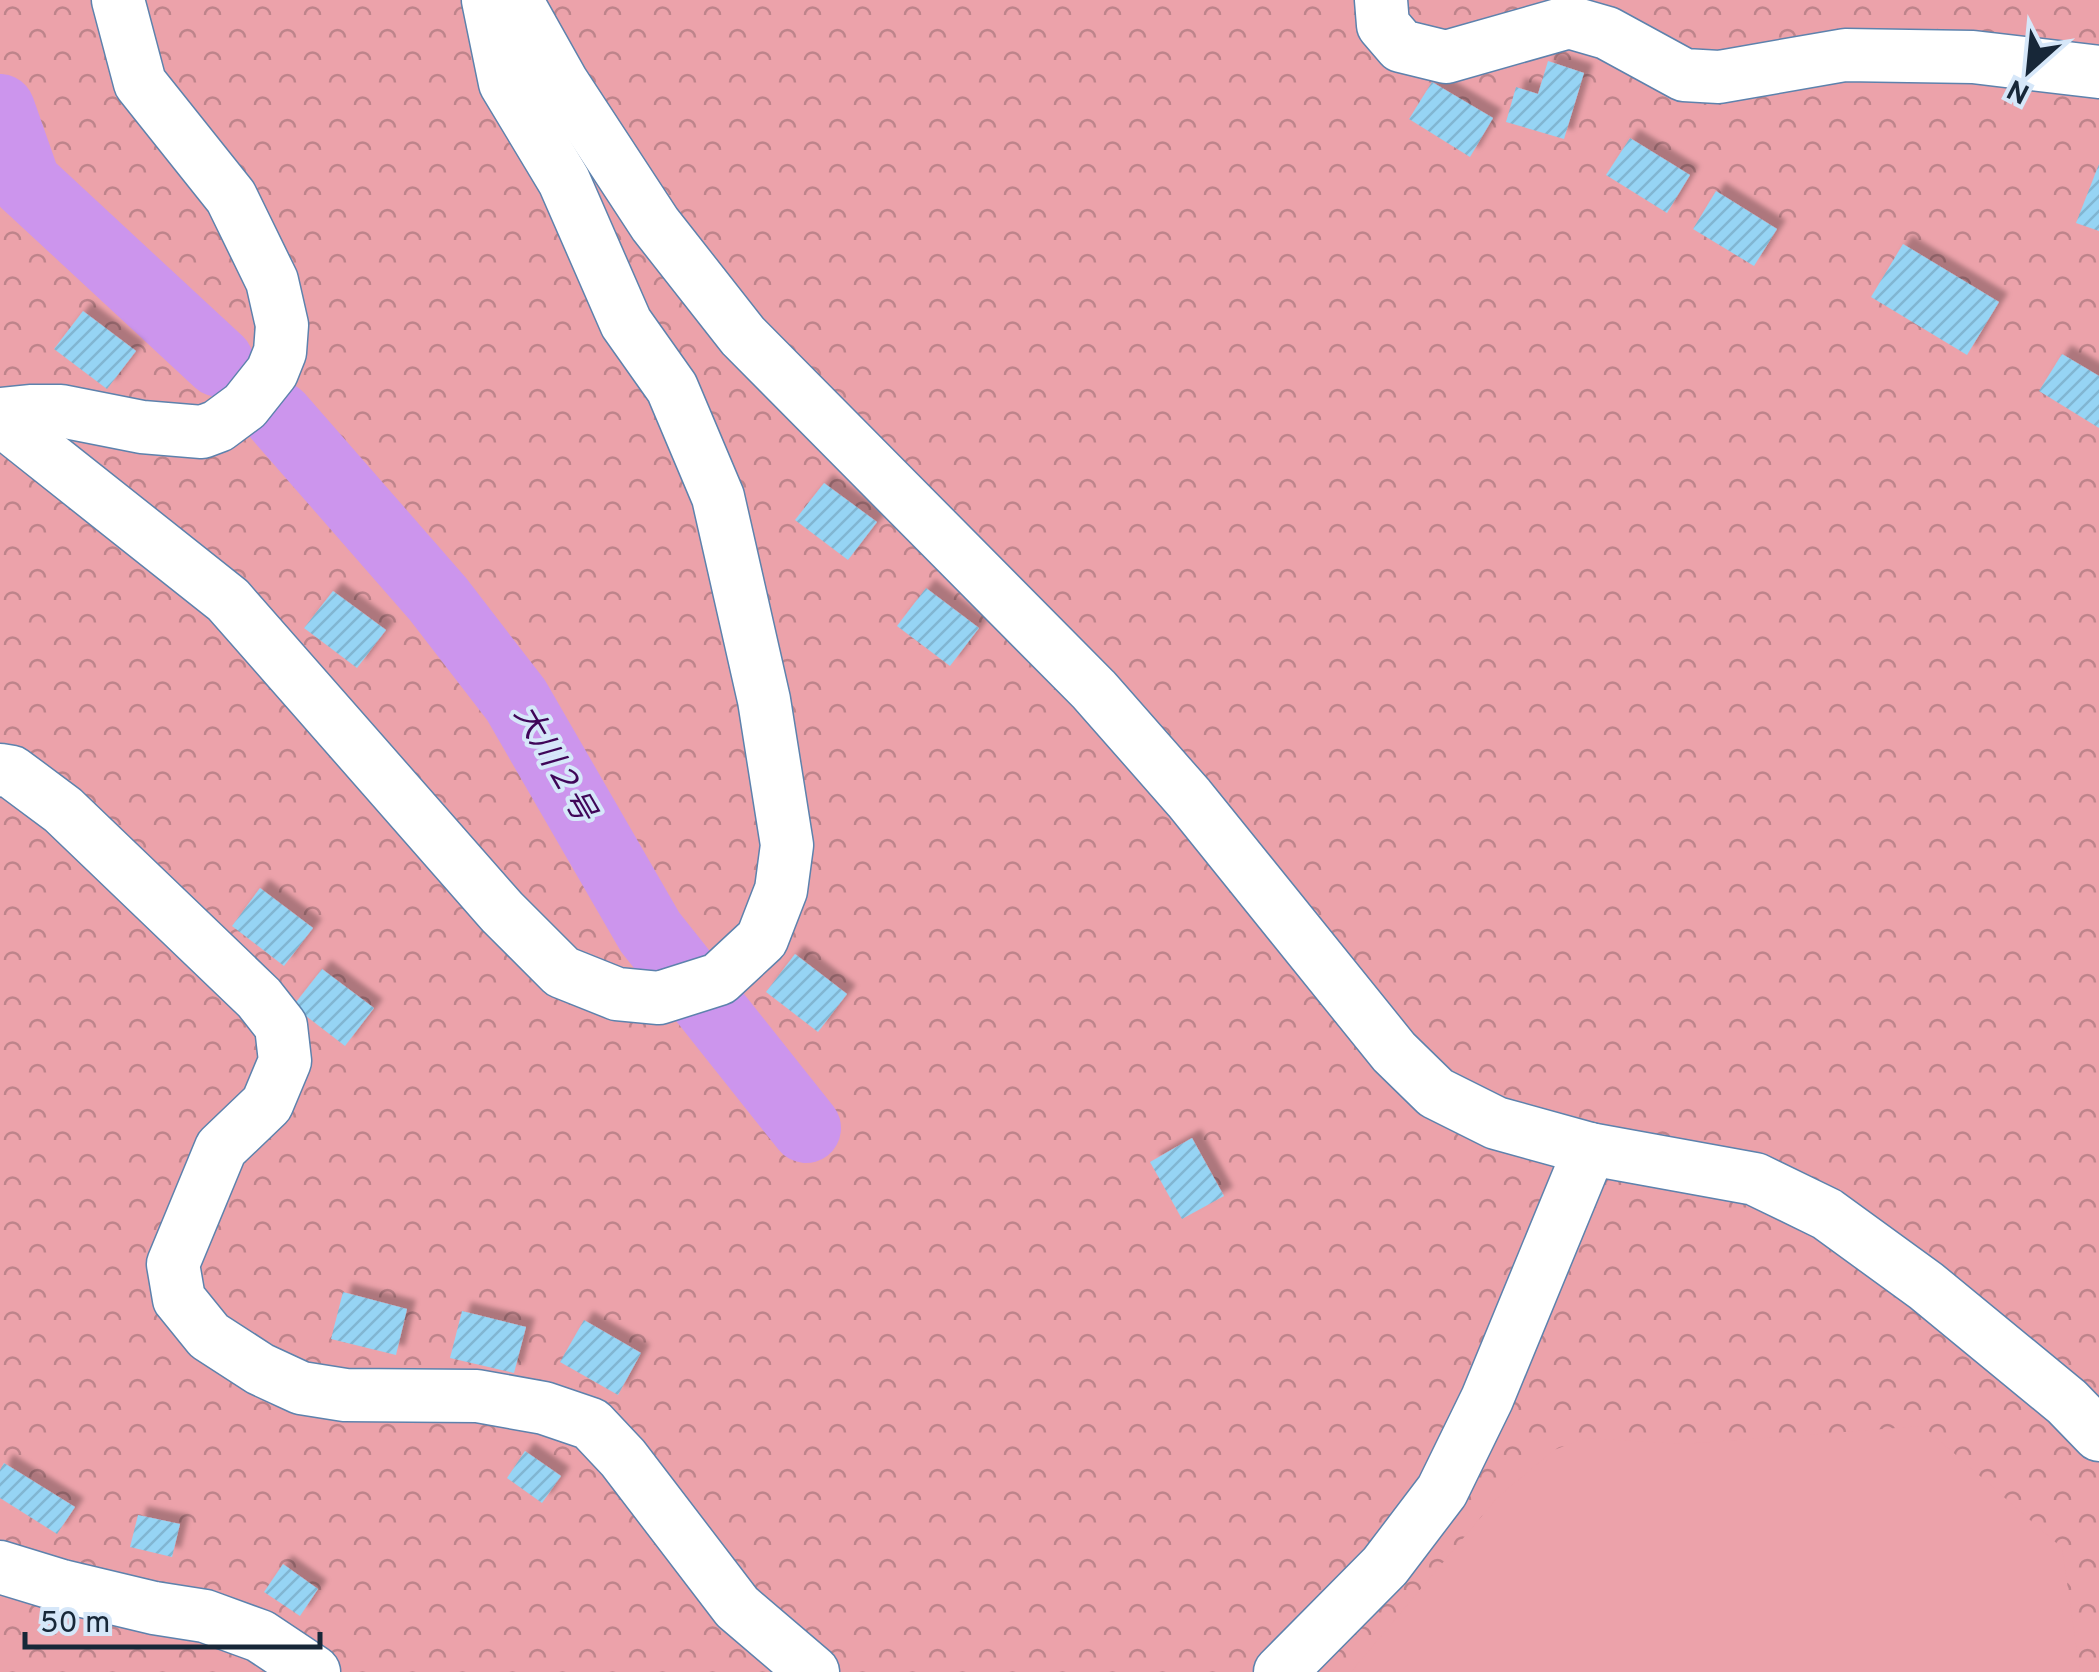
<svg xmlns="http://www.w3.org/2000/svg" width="2099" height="1672" font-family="Overpass,'Noto Sans JP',sans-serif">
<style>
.forest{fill:url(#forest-crowns)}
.garden{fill:#eca2aa}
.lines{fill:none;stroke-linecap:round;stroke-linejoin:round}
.river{stroke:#cc95ed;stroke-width:70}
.building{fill:url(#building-hatch);filter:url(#shadow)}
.minor-casing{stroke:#5d82ad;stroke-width:55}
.minor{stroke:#fff;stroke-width:52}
.labels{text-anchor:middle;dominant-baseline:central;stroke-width:8;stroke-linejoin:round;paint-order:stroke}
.water-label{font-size:32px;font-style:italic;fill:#3f0658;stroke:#d6e7f9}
</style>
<defs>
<pattern id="forest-crowns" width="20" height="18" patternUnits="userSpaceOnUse" patternTransform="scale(2.5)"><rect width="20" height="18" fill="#eca2aa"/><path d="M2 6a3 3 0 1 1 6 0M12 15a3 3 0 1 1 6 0" fill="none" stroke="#be848b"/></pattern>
<pattern id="building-hatch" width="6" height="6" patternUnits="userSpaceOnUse" patternTransform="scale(2.5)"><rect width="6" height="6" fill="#96d4f4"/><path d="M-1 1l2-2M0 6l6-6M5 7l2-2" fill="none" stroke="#81b6d2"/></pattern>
<filter id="shadow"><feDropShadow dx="9" dy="-9" stdDeviation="2.5" flood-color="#0004"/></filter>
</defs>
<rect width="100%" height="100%" fill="#d6e7f9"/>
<!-- forest -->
<rect class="forest" x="0" y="0" width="2099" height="1672"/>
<!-- garden -->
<path class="garden" d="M 1923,1426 L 2062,1548 L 2080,1672 L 1351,1672 L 1497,1498 L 1554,1450 L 1585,1438 L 1683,1444 Z"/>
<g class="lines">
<!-- river -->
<g class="river">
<path d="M 0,109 L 26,183 L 219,362"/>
<path d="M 278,416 L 438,599 L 516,700 L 650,932 L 806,1128"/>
</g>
</g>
<!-- building -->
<g class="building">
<path d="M 1548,61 L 1584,73 L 1564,139 L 1506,122 L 1516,87 L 1538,94 Z"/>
<path d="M 1432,82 L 1493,118 L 1470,157 L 1409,119 Z"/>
<path d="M 1630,138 L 1690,175 L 1667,213 L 1606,175 Z"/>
<path d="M 2099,164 L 2099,231 L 2076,223 Z"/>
<path d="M 1716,191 L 1777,229 L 1754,266 L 1693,229 Z"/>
<path d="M 1903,244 L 1999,302 L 1967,355 L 1871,297 Z"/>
<path d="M 83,311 L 136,351 L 107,389 L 54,349 Z"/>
<path d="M 2062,354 L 2099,376 L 2099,428 L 2039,391 Z"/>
<path d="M 824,483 L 877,522 L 848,560 L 795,520 Z"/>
<path d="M 926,588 L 979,628 L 950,666 L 897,626 Z"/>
<path d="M 333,591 L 386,630 L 357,668 L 304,628 Z"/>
<path d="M 260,888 L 313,928 L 284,966 L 232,926 Z"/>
<path d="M 795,954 L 847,994 L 818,1032 L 766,992 Z"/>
<path d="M 322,969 L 374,1008 L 345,1046 L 293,1006 Z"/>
<path d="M 1192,1138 L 1224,1196 L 1182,1219 L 1150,1162 Z"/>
<path d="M 343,1292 L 407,1309 L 396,1355 L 331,1339 Z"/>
<path d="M 462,1311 L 526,1327 L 514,1373 L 450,1358 Z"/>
<path d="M 584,1320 L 641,1353 L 618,1395 L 560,1362 Z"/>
<path d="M 525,1451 L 561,1476 L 542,1503 L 507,1478 Z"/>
<path d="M 4,1463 L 75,1507 L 57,1534 L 0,1498 L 0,1470 Z"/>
<path d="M 138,1515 L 180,1524 L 172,1557 L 130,1547 Z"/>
<path d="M 283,1564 L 318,1589 L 300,1616 L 264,1592 Z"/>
</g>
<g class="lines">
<!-- minor casing -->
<g class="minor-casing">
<g id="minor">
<path d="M 516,0 L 562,82 L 655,224 L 743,336 L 1094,690 L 1189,798 L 1394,1052 L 1436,1093 L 1496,1123 L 1590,1149 L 1755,1179 L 1827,1214 L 1926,1286 L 2067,1402 L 2099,1435"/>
<path d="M 1381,0 L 1383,25 L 1401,46 L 1446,57 L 1569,22 L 1607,33 L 1684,75 L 1719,77 L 1845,55 L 1973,57 L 2099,72"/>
<path d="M 0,414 L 32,411 L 61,411 L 142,427 L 202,432 L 218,426 L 245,406 L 272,372 L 280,352 L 282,325 L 272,281 L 231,197 L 140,83 L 118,0"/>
<path d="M 0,419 L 228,600 L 502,912 L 562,972 L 617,994 L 659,998 L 719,979 L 762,939 L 781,890 L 787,845 L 764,700 L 718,497 L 672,388 L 626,323 L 564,181 L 505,83 L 488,0"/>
<path d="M 0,770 L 12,772 L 63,810 L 259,998 L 281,1026 L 285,1061 L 267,1104 L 221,1148 L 173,1264 L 179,1299 L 209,1336 L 260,1369 L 301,1388 L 345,1395 L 477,1396 L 544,1408 L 591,1424 L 623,1458 L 737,1607 L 813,1672"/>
<path d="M 0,1567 L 62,1586 L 154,1608 L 205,1616 L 260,1636 L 314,1672"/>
<path d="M 1280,1672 L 1385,1566 L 1442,1491 L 1487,1399 L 1590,1149"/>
</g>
</g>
<!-- minor -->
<use href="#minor" class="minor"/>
</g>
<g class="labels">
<!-- water labels -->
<g class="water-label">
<text transform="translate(553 764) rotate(60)">大川２号</text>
</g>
</g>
<!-- north arrow -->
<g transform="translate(2029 70) rotate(207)" stroke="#d6e7f9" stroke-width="8" paint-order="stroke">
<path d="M0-8L18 38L0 25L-18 38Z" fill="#172738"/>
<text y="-15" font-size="28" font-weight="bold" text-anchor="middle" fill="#172738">N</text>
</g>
<!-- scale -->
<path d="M25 1632v15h295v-15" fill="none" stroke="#172738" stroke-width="5"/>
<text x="40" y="1632" font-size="30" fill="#172738" stroke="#d6e7f9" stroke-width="8" paint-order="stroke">50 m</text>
</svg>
